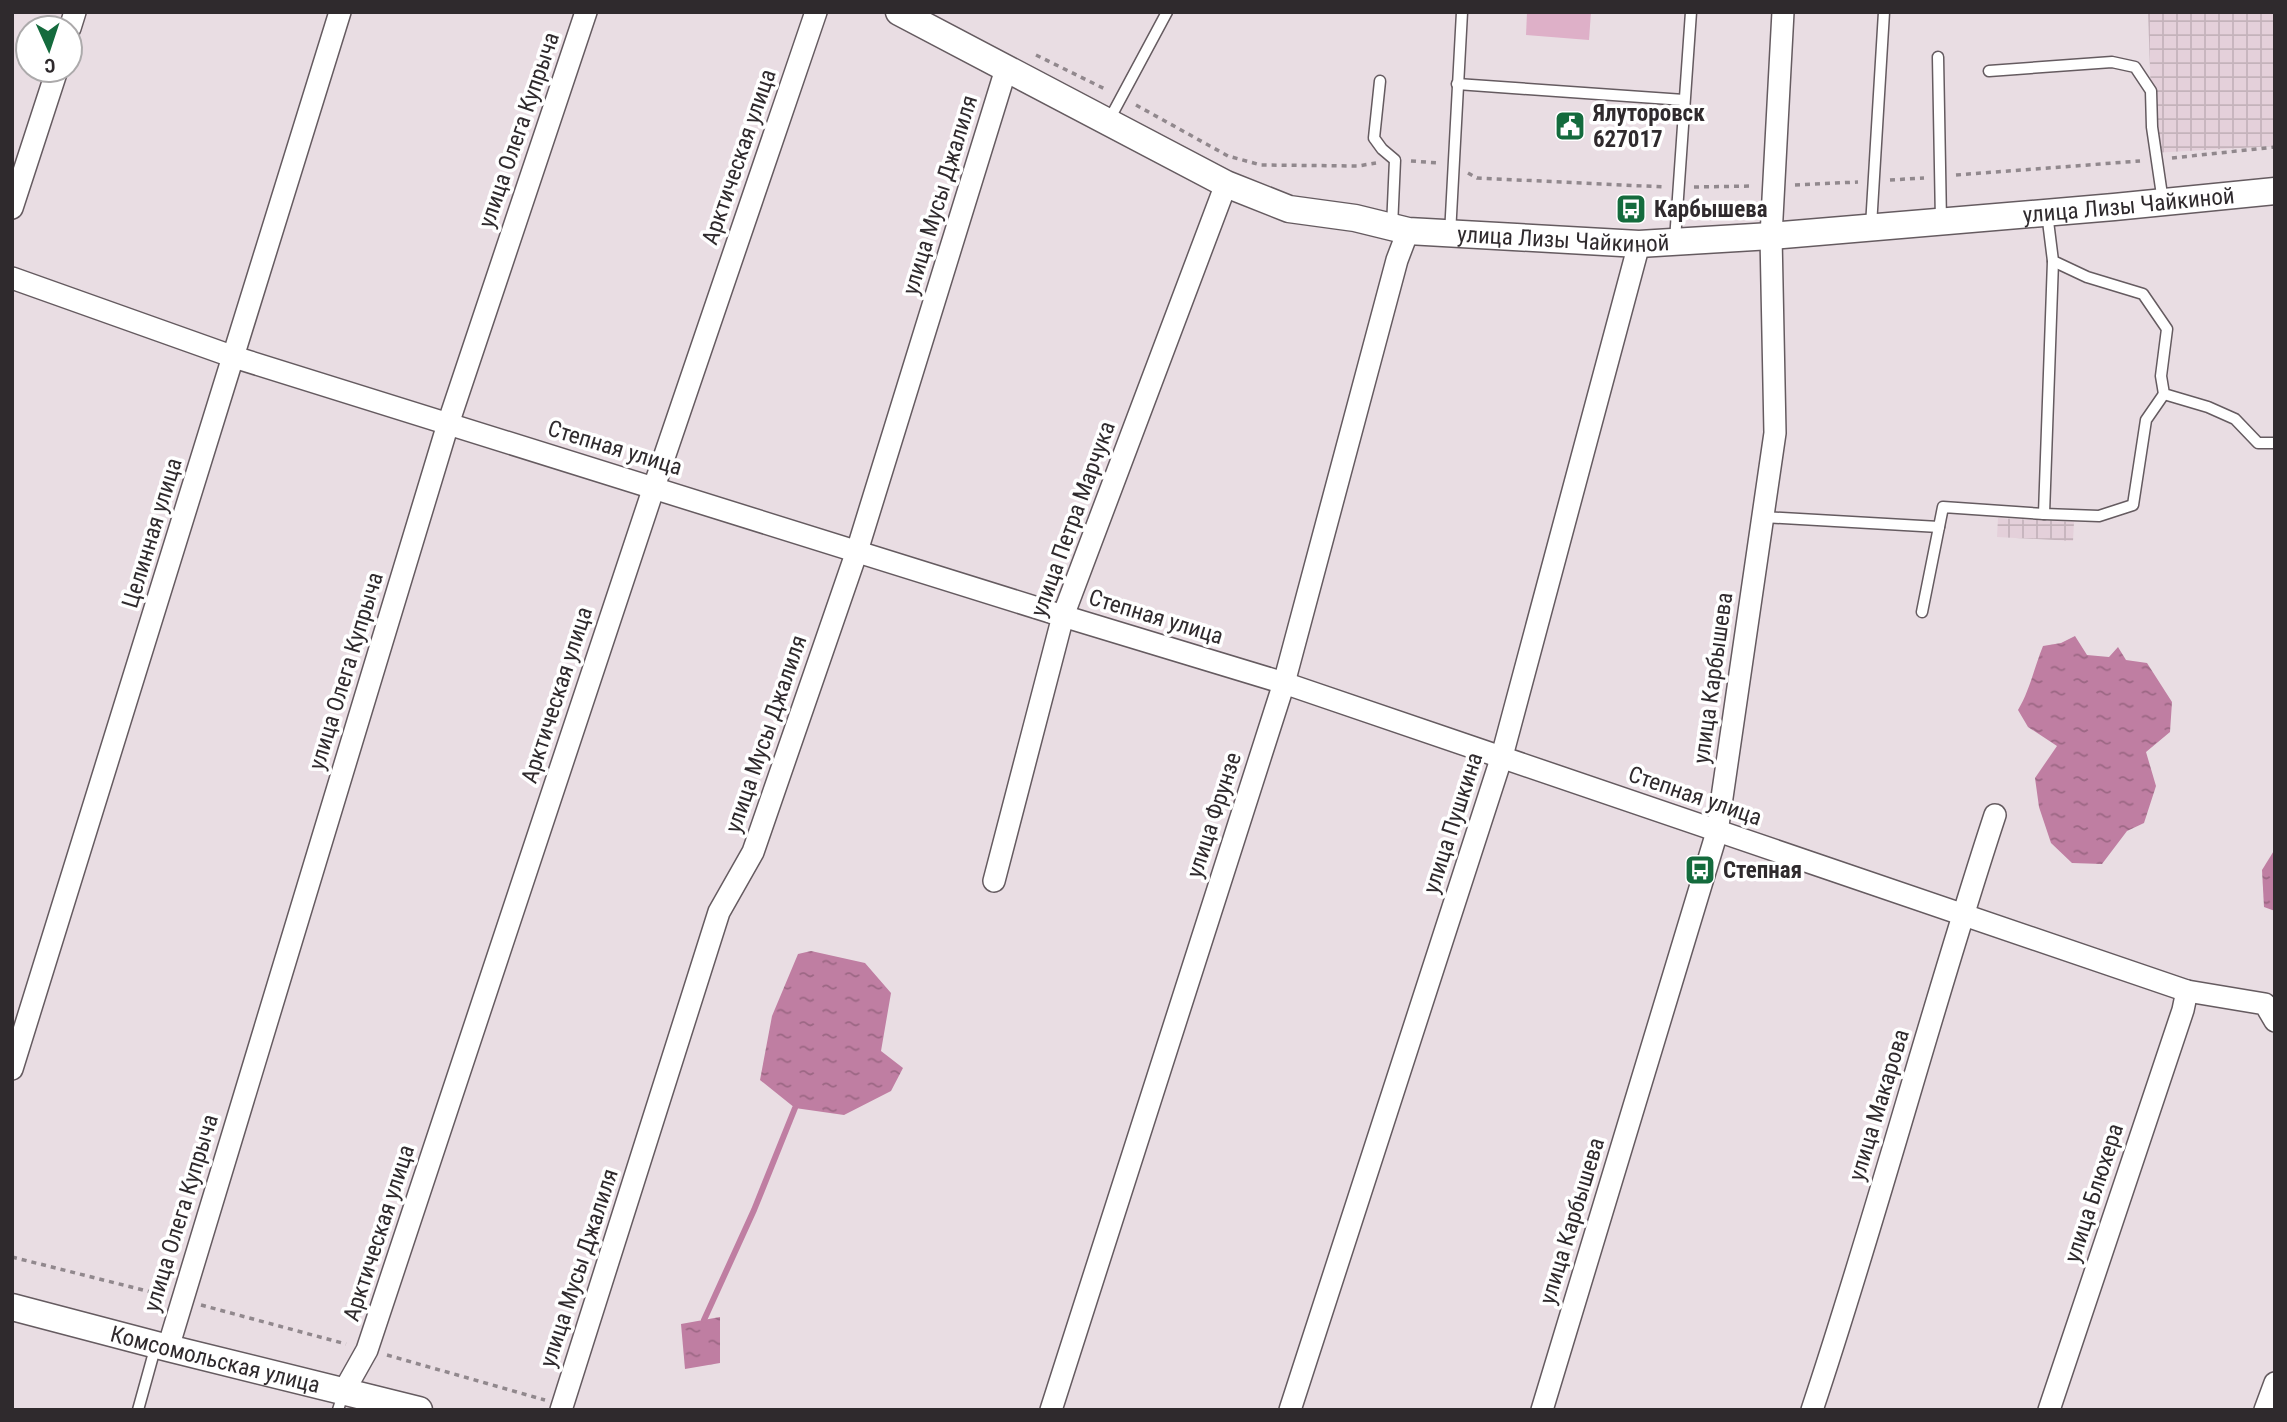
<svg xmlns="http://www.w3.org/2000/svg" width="2287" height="1422" font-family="'Roboto Condensed',sans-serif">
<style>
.industrial{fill:url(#industrial-grid)}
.green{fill:#deb0c8}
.water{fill:url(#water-ripples)}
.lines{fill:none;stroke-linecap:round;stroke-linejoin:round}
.stream{stroke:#bf7ea2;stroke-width:6}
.service-casing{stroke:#655b60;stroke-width:13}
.minor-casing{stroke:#655b60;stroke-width:24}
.tertiary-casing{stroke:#655b60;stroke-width:29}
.path{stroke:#91888d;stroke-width:3.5;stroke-dasharray:5 5;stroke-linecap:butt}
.service{stroke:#fff;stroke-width:10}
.minor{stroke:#fff;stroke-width:21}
.tertiary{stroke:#fff;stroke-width:26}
.labels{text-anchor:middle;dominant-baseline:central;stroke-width:7;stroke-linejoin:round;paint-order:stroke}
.poi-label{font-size:23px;font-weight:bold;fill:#2f2a2d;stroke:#fff;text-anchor:start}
.street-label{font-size:23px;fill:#2f2a2d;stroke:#fff}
</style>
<defs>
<pattern id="industrial-grid" width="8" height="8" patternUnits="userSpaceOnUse" patternTransform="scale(1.75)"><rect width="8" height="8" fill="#e4d0da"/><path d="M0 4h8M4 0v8" fill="none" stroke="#c4b3bb"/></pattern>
<pattern id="water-ripples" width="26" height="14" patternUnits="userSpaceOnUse" patternTransform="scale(1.75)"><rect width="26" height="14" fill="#bf7ea2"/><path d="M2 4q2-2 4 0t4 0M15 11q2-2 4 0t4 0" fill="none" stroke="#9c6784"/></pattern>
</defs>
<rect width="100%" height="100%" fill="#e9dde3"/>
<!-- industrial -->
<g class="industrial">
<path d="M 2148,12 L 2275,12 L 2275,146 L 2153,153 Z"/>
<path d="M 1998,518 L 2074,522 L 2073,541 L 1997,537 Z"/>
</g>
<!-- green -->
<path class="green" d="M 1527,12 L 1591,12 L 1589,40 L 1526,35 Z"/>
<!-- water -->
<g class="water">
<path d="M 2075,636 L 2087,655 L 2109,657 L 2118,647 L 2126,660 L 2147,663 L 2172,702 L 2170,732 L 2146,752 L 2156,786 L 2144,823 L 2127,831 L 2102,864 L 2072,863 L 2051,843 L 2039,807 L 2035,778 L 2057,746 L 2028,727 L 2018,710 C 2030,690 2034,668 2043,646 L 2061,643 Z"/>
<path d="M 2275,849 L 2275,911 L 2264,907 L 2262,870 Z"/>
<path d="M 811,951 L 865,963 L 891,993 L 881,1051 L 903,1068 L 891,1091 L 844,1115 L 795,1108 L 760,1080 L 772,1016 L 798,954 Z"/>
<path d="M 720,1317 L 720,1363 L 685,1369 L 681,1324 Z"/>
</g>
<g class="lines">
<!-- stream -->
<path class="stream" d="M 704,1320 L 754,1210 L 795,1108"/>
<!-- service casing -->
<g class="service-casing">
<g id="service">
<path d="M 1938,57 L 1941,222"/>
<path d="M 1989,71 L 2112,62 L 2135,67 L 2151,91 L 2152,127 L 2163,202"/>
<path d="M 1380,81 L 1374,138 L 1382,149 L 1395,160 L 1392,227"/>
<path d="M 1457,84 L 1684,100"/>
<path d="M 1108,122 L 1167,12"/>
<path d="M 2047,213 L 2053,261 L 2087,277 L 2143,294 L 2167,329 L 2161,376 L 2164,394 L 2208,407 L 2235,419 L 2258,443 L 2275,443"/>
<path d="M 1871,226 L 1884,12"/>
<path d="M 1450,234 L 1462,12"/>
<path d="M 1675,240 L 1691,12"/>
<path d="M 2053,261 L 2044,514 L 2099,516 L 2133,505 L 2146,420 L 2164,394"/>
<path d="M 1763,517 L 1939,527"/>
<path d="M 1922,612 L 1943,507 L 2044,514"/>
<path d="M 138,1410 L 156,1345"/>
<path d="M 338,1410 L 344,1391"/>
</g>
</g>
<!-- minor casing -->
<g class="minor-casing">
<g id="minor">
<path d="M 70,28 L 75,12"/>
<path d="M 12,208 L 57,70"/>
<path d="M 12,278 L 234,357 L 1063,616 L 1284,683 L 2187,991 L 2265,1004 L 2275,1021"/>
<path d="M 994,881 L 1063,616 L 1226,184"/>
<path d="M 12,1069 L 340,12"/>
<path d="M 168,1348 L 448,424 L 586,12"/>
<path d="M 344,1391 L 367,1350 L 654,487 L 816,12"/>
<path d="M 561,1410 L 719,912 L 753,852 L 857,551 L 1006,69"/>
<path d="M 1051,1410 L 1284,683 L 1397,260 L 1408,231"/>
<path d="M 1290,1410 L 1502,756 L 1639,244"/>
<path d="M 1542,1410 L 1717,832 L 1775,433 L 1771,236 L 1783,12"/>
<path d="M 1812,1410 C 1878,1213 1930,1012 1995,815"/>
<path d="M 2049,1410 L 2183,1010 L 2187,991"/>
<path d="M 2265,1410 L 2275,1383"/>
</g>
</g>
<!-- tertiary casing -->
<g class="tertiary-casing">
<g id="tertiary">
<path id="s1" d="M 899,12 L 1226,184 L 1289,209 L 1355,218 L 1408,231 L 1639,244 L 1771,236 L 2114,207 L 2275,191"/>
<path id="s2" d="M 12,1307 L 168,1348 L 419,1410"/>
</g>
</g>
<!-- path -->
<g class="path">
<path d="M 1036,55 L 1107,90"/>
<path d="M 1136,105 L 1228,156 L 1261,165 L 1358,166 L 1376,163"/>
<path d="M 2172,158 L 2275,147"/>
<path d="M 1411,161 L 1439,163"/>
<path d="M 1468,173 L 1477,178 L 1665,187"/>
<path d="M 1956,175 L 2140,161"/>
<path d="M 1890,180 L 1924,178"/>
<path d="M 1795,185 L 1858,182"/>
<path d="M 1694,187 L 1753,186"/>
<path d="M 12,1257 L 163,1295"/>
<path d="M 201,1305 L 346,1344"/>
<path d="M 387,1355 L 545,1400"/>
</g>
<!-- service -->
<use href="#service" class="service"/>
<!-- minor -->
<use href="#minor" class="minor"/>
<!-- tertiary -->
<use href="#tertiary" class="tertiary"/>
</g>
<!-- icons -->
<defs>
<g id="civic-square" transform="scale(1.575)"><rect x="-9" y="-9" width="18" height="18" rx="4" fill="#146b3d" stroke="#fff"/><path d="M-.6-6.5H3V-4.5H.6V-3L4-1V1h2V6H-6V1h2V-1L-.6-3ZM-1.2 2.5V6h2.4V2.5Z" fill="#fff"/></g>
<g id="bus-square" transform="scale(1.575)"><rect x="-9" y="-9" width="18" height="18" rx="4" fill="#146b3d" stroke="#fff"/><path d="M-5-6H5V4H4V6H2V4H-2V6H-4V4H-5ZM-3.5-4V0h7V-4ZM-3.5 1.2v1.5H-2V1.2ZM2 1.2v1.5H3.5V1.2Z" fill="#fff"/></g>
</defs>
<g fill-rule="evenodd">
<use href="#civic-square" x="1570" y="126"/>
<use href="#bus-square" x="1631" y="209"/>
<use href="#bus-square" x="1700" y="870"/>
</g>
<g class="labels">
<!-- poi labels -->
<g class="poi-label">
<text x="1593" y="113">Ялуторовск<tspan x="1593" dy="26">627017</tspan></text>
<text x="1654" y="209">Карбышева</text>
<text x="1723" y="870">Степная</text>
</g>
<!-- street labels -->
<g class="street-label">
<text transform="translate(519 130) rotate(-71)">улица Олега Купрыча</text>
<text transform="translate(739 157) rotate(-71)">Арктическая улица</text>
<text transform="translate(940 195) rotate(-73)">улица Мусы Джалиля</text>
<text stroke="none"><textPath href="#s1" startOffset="1281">улица Лизы Чайкиной</textPath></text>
<text stroke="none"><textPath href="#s1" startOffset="714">улица Лизы Чайкиной</textPath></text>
<text transform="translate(615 448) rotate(17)">Степная улица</text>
<text transform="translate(1073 519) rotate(-70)">улица Петра Марчука</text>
<text transform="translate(152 533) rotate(-73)">Целинная улица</text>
<text transform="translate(1156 617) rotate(17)">Степная улица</text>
<text transform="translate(346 671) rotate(-73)">улица Олега Купрыча</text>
<text transform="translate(1713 678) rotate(-82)">улица Карбышева</text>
<text transform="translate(557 695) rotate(-72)">Арктическая улица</text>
<text transform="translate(766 734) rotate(-71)">улица Мусы Джалиля</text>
<text transform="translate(1695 796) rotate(19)">Степная улица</text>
<text transform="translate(1214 815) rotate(-72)">улица Фрунзе</text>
<text transform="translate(1453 823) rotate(-72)">улица Пушкина</text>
<text transform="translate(1879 1105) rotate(-73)">улица Макарова</text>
<text transform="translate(2094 1193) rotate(-72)">улица Блюхера</text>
<text transform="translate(181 1213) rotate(-73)">улица Олега Купрыча</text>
<text transform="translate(1572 1221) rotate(-73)">улица Карбышева</text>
<text transform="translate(379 1233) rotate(-72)">Арктическая улица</text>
<text transform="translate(579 1268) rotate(-72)">улица Мусы Джалиля</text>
<text stroke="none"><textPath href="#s2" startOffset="210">Комсомольская улица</textPath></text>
</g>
</g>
<!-- border -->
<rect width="2287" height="1422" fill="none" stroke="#2f2a2d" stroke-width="28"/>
<!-- north arrow -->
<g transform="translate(49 49) rotate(177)"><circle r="33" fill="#ffffff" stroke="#acaaab" stroke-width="2"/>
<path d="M0-5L12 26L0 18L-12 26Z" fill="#146b3d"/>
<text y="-10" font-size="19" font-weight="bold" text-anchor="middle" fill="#2f2a2d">С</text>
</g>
</svg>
